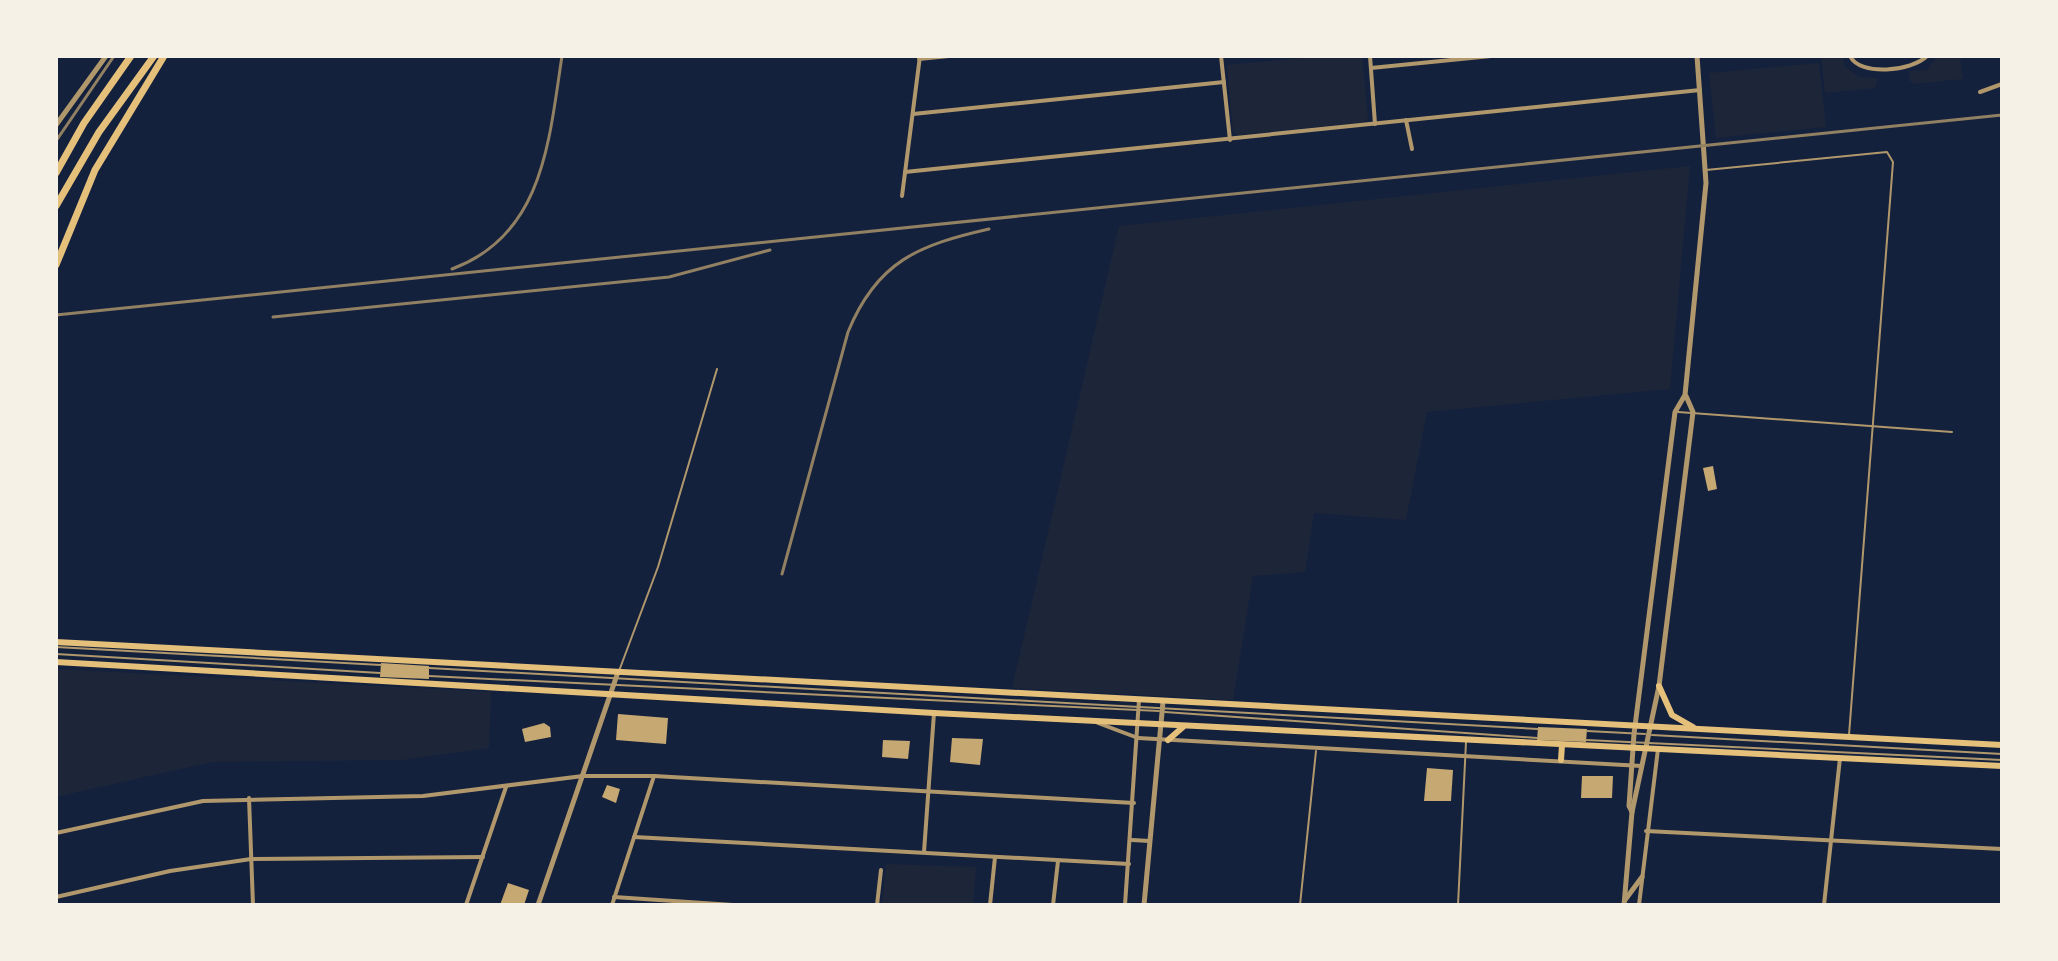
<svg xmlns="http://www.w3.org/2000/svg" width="2058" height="961" font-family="Literata,serif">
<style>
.green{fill:#1d2539}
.building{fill:#c6a872}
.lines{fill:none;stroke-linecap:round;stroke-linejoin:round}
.service{stroke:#b1986c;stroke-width:2}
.minor{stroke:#b1986c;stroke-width:4}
.tertiary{stroke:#b1986c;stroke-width:5}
.primary{stroke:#e5c07b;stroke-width:6}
.trunk{stroke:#e5c07b;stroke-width:7}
.rail{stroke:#918062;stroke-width:3}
</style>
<rect width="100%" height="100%" fill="#14213d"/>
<!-- green -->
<g class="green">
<path d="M 1321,56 L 1362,56 L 1368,118 L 1365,122 L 1237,135 L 1233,131 L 1227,65 Z"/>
<path d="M 1843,56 L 1844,66 L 1859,77 L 1878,78 L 1875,88 L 1825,93 L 1821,57 Z"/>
<path d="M 1937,56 L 1960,56 L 1963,79 L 1914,84 L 1909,80 L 1910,71 L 1927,70 Z"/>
<path d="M 1819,63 L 1826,127 L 1716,138 L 1709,73 Z"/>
<path d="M 1690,166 L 1670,389 L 1427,412 L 1406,520 L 1314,513 L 1305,572 L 1253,576 L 1233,700 L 1012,688 L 1119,226 Z"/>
<path d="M 56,669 L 491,692 L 489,748 L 402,760 L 212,762 L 56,797 Z"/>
<path d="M 886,864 L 976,867 L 973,905 L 882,905 Z"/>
</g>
<!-- building -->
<g class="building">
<path d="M 1713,466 L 1717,489 L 1708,491 L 1703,468 Z"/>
<path d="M 381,663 L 429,666 L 429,679 L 380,677 Z"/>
<path d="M 618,714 L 668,718 L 666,744 L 616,740 Z"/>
<path d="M 544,723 L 550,727 L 551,737 L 525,742 L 522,729 Z"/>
<path d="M 1538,727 L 1587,729 L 1586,742 L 1537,740 Z"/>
<path d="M 952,738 L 983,739 L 980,765 L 950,762 Z"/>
<path d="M 883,740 L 910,741 L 908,759 L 882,757 Z"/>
<path d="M 1427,768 L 1453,770 L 1451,801 L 1424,801 Z"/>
<path d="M 1582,776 L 1613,776 L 1612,798 L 1581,798 Z"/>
<path d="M 607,785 L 620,789 L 616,803 L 602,797 Z"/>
<path d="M 508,883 L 529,890 L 524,905 L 500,905 Z"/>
</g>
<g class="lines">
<!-- service -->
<g class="service">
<path d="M 1706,170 L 1887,152 L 1893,162 L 1849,735"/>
<path d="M 1678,412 L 1952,432"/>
<path d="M 56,647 L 381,665"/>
<path d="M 56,654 L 380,673"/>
<path d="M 429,668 L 1538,729"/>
<path d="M 619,671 L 658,567 L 717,369"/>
<path d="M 429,676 L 1159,711"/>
<path d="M 1165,712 L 1537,738"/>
<path d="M 1587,731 L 1645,734"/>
<path d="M 1652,735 L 2002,754"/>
<path d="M 1586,740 L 2002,760"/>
<path d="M 1300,905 L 1316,751"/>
<path d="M 1458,905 L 1466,742"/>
</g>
<!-- minor -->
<g class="minor">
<path d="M 1221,56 L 1230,140"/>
<path d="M 1370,56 L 1375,124"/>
<path d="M 1850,56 C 1860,77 1912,71 1927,56"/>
<path d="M 919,59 L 949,56"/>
<path d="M 1371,68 L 1491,56"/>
<path d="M 1980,92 L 2002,84"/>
<path d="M 913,114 L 1224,82"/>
<path d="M 1406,120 L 1412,149"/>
<path d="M 905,172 L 1700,90"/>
<path d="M 902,196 L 920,56"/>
<path d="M 1098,723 L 1138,738 L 1642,766"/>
<path d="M 249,798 L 253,905"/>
<path d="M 1646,831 L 2002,849"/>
<path d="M 56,833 L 203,801 L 423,796 L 583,776 L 654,776 L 1134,803"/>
<path d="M 634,837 L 1129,864"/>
<path d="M 1132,840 L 1150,841"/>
<path d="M 924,852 L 934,713"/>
<path d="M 56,897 L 170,871 L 251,859 L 483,857"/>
<path d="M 614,897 L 733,905"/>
<path d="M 466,905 L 506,787"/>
<path d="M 612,905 L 654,776"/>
<path d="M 877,905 L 881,870"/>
<path d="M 990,905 L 995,857"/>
<path d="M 1053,905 L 1058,861"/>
<path d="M 1125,905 L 1139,700"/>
<path d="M 1639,905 L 1658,749"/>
<path d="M 1824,905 L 1840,758"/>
</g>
<!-- tertiary -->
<g class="tertiary">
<path d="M 56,125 L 106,56"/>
<path d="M 1632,812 L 1629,806 L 1634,734 L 1675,412 L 1685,395 L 1706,183 L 1697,56"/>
<path d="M 1625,900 L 1642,877"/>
<path d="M 538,905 L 618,672"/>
<path d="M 1144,905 L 1163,702"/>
<path d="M 1624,905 L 1632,812 L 1659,686 L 1693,412 L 1686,396"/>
</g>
<!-- primary -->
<g class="primary">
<path d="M 56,642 L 2002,745"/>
<path d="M 56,662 L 934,713 L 2002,766"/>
<path d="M 1659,686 L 1672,715 L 1693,727"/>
<path d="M 1168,740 L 1183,727"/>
<path d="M 1561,760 L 1562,745"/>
</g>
<!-- trunk -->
<g class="trunk">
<path d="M 56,173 L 84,123 L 131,56"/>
<path d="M 56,206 L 99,132 L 154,56"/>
<path d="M 56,265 L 95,170 L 164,56"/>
</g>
<!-- rail -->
<g class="rail">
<path d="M 56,141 L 114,56"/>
<path d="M 452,269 C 544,235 549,140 562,56"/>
<path d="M 56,315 L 2002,115"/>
<path d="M 273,317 L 669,277 L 770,250"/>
<path d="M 782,574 L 848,332 C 877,261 919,245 989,229"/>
</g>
</g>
<!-- border -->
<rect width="2058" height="961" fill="none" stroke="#f6f1e7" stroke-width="116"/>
</svg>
